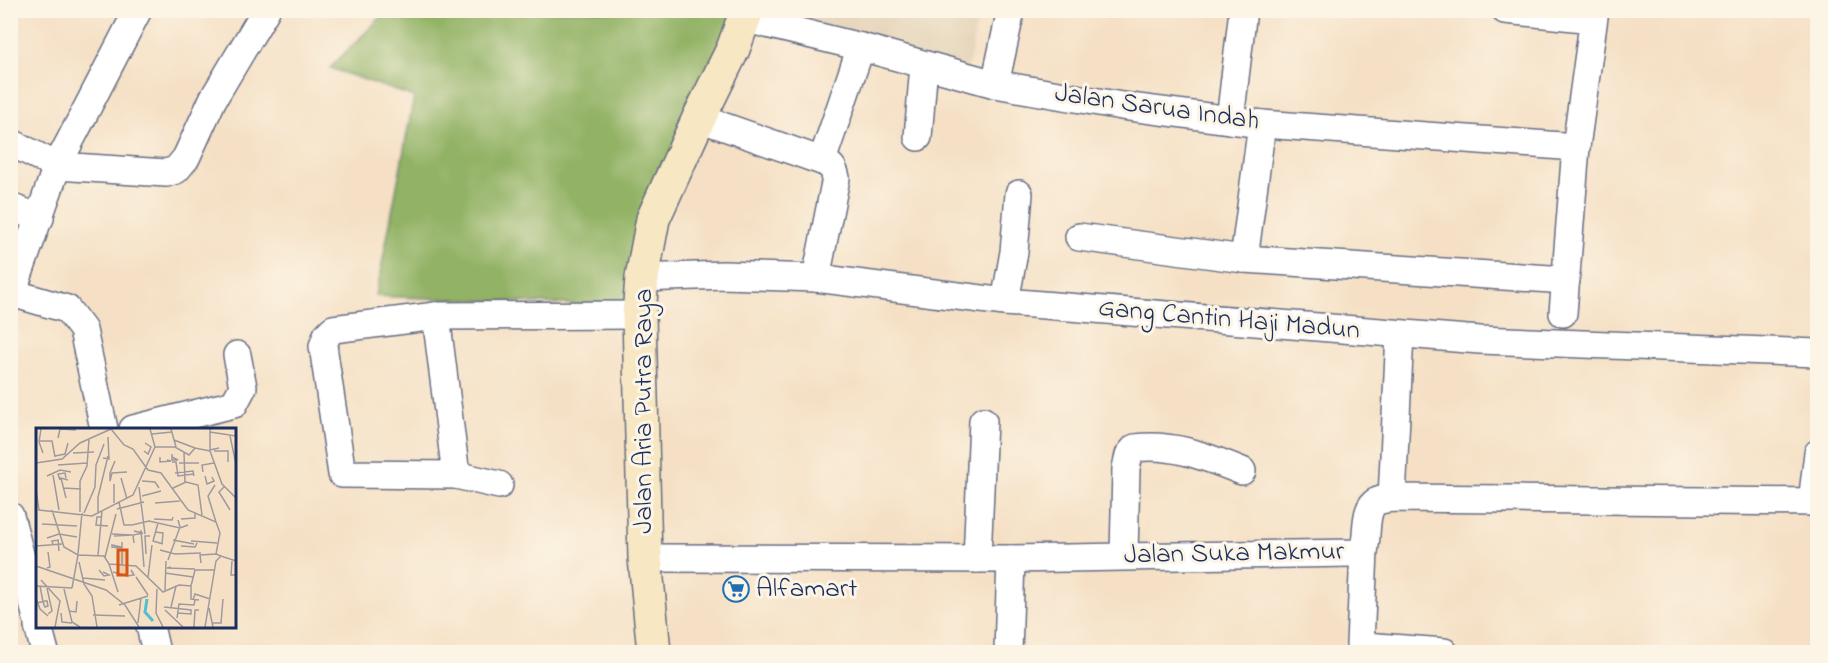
<svg xmlns="http://www.w3.org/2000/svg" width="1828" height="663" font-family="'Indie Flower',sans-serif">
<style>
.built{fill:#e3d1b6}
.forest{fill:#92b265;stroke:#567062;stroke-width:1.5}
.lines{fill:none;stroke-linecap:round;stroke-linejoin:round}
.minor-casing{stroke:#676d82;stroke-width:30}
.secondary-casing{stroke:#676d82;stroke-width:36}
.minor{stroke:#fff;stroke-width:27}
.secondary{stroke:#f7e8c3;stroke-width:33}
.labels{text-anchor:middle;dominant-baseline:central;stroke-width:6;stroke-linejoin:round;paint-order:stroke}
.street-label{font-size:27px;fill:#1b2f5e;stroke:#fcf5e5}
.poi-label{font-size:27px;fill:#1b2f5e;stroke:#fcf5e5;text-anchor:start}
.inset-river{fill:none;stroke:#53becf;stroke-width:3}
.inset-road{fill:none;stroke:#9e999c;stroke-width:1.5}
.view{fill:#d45514;fill-opacity:0.15;stroke:#d45514;stroke-width:3}
.inset-edge{fill:none;stroke:#1b2f5e;stroke-width:3}
</style>
<rect width="100%" height="100%" fill="#fcf5e5"/>
<filter id="ink" filterUnits="userSpaceOnUse"><feTurbulence type="fractalNoise" baseFrequency=".0167" numOctaves="2"/><feDisplacementMap in="SourceGraphic" scale="12" xChannelSelector="R" yChannelSelector="G"/><feConvolveMatrix kernelMatrix="1 2 1 2 8 2 1 2 1" color-interpolation-filters="sRGB"/></filter>
<filter id="wash" filterUnits="userSpaceOnUse"><feTurbulence type="fractalNoise" baseFrequency=".008" numOctaves="4" result="noise"/><feDisplacementMap in="SourceGraphic" scale="24" xChannelSelector="R" yChannelSelector="G"/><feGaussianBlur stdDeviation="1.35" result="paint"/><feColorMatrix in="noise" values="0 0 0 0 0 0 0 0 0 0 0 0 0 0 0 0 0 1.4 0 .05"/><feComposite in="paint" operator="in"/></filter>
<g filter="url(#wash)">
<rect width="100%" height="100%" fill="#f5e0c5"/>
<!-- built -->
<path class="built" d="M 780,11 L 979,11 L 967,73 L 776,32 Z"/>
<!-- forest -->
<path class="forest" d="M 387,11 L 741,11 L 628,307 L 376,296 L 414,97 L 330,68 Z"/>
</g>
<g filter="url(#ink)">
<g class="lines">
<!-- minor casing -->
<g class="minor-casing">
<g id="minor">
<path d="M 1505,10 L 1593,19"/>
<path d="M 746,19 L 861,47 L 995,84 L 1122,106 L 1262,124 L 1576,147"/>
<path d="M 995,84 L 1011,10"/>
<path d="M 699,118 L 822,161 C 831,165 834,168 836,178 L 816,278"/>
<path d="M 1230,120 L 1243,10"/>
<path d="M 918,137 L 924,65"/>
<path d="M 10,142 L 57,166 L 166,173 L 176,170 L 186,158 L 213,99 L 266,10"/>
<path d="M 822,161 L 861,47"/>
<path d="M 10,207 L 40,218"/>
<path d="M 1079,237 L 1244,259 L 1566,280"/>
<path d="M 1244,259 L 1262,124"/>
<path d="M 642,278 L 723,275 L 816,278 L 1005,302 L 1480,340 L 1818,353"/>
<path d="M 12,293 L 67,309 L 83,330 L 104,429"/>
<path d="M 10,299 L 57,166 L 138,10"/>
<path d="M 1005,302 L 1014,252 L 1019,194"/>
<path d="M 1563,313 L 1576,147 L 1595,10"/>
<path d="M 436,316 L 456,475"/>
<path d="M 133,429 L 234,404 L 243,387 L 237,355"/>
<path d="M 499,485 L 456,475 L 342,474 L 323,346 L 327,335 L 333,329 L 436,316 L 639,315"/>
<path d="M 1392,498 L 1400,334"/>
<path d="M 1812,502 L 1818,453"/>
<path d="M 10,516 L 38,622"/>
<path d="M 1364,551 L 1360,644 L 1364,646 L 1444,652"/>
<path d="M 1124,556 L 1126,468 L 1129,455 L 1135,448 C 1173,443 1207,457 1242,471"/>
<path d="M 645,558 L 1011,559 L 1353,553 L 1364,551 C 1368,538 1363,506 1378,501 C 1382,499 1388,499 1392,498 L 1818,502"/>
<path d="M 977,559 L 983,421"/>
<path d="M 38,626 L 45,652"/>
<path d="M 150,626 L 156,652"/>
<path d="M 1008,652 L 1011,559"/>
</g>
</g>
<!-- secondary casing -->
<g class="secondary-casing">
<path id="secondary" d="M 654,652 L 645,558 L 639,315 L 642,278 L 653,219 L 699,118 L 733,49 L 747,10"/>
</g>
<!-- minor -->
<use href="#minor" class="minor"/>
<!-- secondary -->
<use href="#secondary" class="secondary"/>
</g>
</g>
<!-- icons -->
<defs>
<g id="supermarket-ring" transform="scale(1.35)"><circle r="9.5" fill="#fcf5e5" stroke="#1f6fb2" stroke-width="1.5"/><path d="M-6-5.5h2.5l.6 2H6L4.5 2H-2.5L-4.4-4H-6ZM-1.5 3.2a1.3 1.3 0 1 0 .1 0ZM3 3.2a1.3 1.3 0 1 0 .1 0Z" fill="#1f6fb2"/></g>
</defs>
<g fill-rule="evenodd">
<use href="#supermarket-ring" x="736" y="589"/>
</g>
<g class="labels">
<!-- street labels -->
<g class="street-label">
<text transform="translate(1157 108) rotate(8)">Jalan Sarua Indah</text>
<text transform="translate(1229 320) rotate(5)">Gang Cantin Haji Madun</text>
<text transform="translate(644 411) rotate(-90)">Jalan Aria Putra Raya</text>
<text transform="translate(1234 554) rotate(-1)">Jalan Suka Makmur</text>
</g>
<!-- poi labels -->
<g class="poi-label">
<text x="756" y="589">Alfamart</text>
</g>
</g>
<!-- overview -->
<g transform="translate(36 428)">
<rect width="200" height="200" fill="#f5e0c5"/>
<path class="inset-river" d="M 111,171 L 109,184 L 117,193"/>
<path class="inset-road" d="M 5,1 L 3,14 L 7,25M 75,1 L 88,17 L 97,21 L 112,42 L 125,45 L 152,82 L 180,94 L 184,105 L 180,126 L 185,128M 114,1 L 119,19M 135,1 L 140,19M 174,1 L 174,22 L 183,20M 174,4 L 200,8M 116,6 L 136,4M 194,8 L 200,36M 22,10 L 24,1 L 40,2M 138,12 L 159,20M 3,13 L 16,13 L 19,29M 108,23 L 112,26 L 115,19 L 109,15M 178,23 L 192,23 L 192,34M 37,25 L 58,24M 148,25 L 149,54M 136,26 L 136,32 L 142,32 L 136,29M 19,28 L 29,26 L 32,15M 124,29 L 124,34 L 135,33 L 131,32M 67,30 L 73,31 L 72,9M 79,33 L 74,45 L 74,53 L 76,45 L 91,44M 136,34 L 140,34 L 142,48 L 158,46M 0,35 L 26,31 L 44,15 L 75,1M 143,35 L 163,35M 22,37 L 51,35M 167,44 L 166,37 L 178,35M 139,45 L 157,43 L 158,48M 17,47 L 23,82M 11,48 L 24,42 L 35,44M 169,48 L 171,56 L 178,53 L 176,49M 85,50 L 91,71M 24,52 L 22,46 L 29,45 L 30,50M 106,53 L 119,54 L 123,60M 78,56 L 78,75M 179,57 L 172,68 L 180,94M 103,59 L 109,106M 188,59 L 183,64 L 194,82M 27,60 L 45,61M 137,60 L 150,54 L 162,57 L 166,87M 0,61 L 3,82 L 56,88 L 97,67 L 119,19 L 139,19 L 153,27 L 159,20 L 174,23 L 186,56 L 200,70M 106,68 L 125,63M 30,70 L 25,50 L 32,52M 83,74 L 88,97 L 96,97M 119,75 L 144,73M 81,81 L 108,74M 16,82 L 28,119 L 42,127 L 68,128 L 73,136 L 100,138 L 127,164 L 143,157 L 155,158 L 159,142 L 178,142M 44,84 L 44,53 L 51,38 L 53,11M 48,85 L 59,59 L 60,37 L 68,16M 62,85 L 62,69 L 72,28M 66,89 L 61,89 L 60,97 L 72,98M 118,91 L 136,92 L 137,89M 145,91 L 159,90 L 159,85M 122,95 L 117,113 L 127,116M 6,96 L 41,98M 96,97 L 113,93 L 144,100 L 152,97M 105,102 L 108,139M 119,104 L 127,105 L 126,116M 76,106 L 96,107 L 78,108M 11,110 L 23,106 L 41,109M 137,112 L 158,116M 155,113 L 181,115M 86,114 L 86,138M 98,115 L 97,107 L 107,105 L 98,103M 17,117 L 16,113 L 22,112 L 23,123M 76,117 L 85,119 L 84,120 L 76,119 ZM 0,118 L 26,116M 145,118 L 159,119 L 161,115M 124,122 L 139,126 L 165,125M 42,126 L 46,85M 110,126 L 109,108 L 114,108M 62,127 L 66,83M 69,129 L 80,86M 132,132 L 144,99 L 142,92M 196,133 L 195,147 L 200,147M 43,134 L 48,156 L 56,168 L 61,199M 165,135 L 164,127 L 180,126M 73,136 L 82,164M 0,138 L 70,162 L 89,177 L 103,199M 135,139 L 131,140 L 159,141M 11,140 L 14,139 L 12,124M 63,142 L 68,148 L 73,147 L 67,144M 77,144 L 91,148 L 98,147 L 95,142M 129,145 L 157,149M 100,149 L 112,167M 112,149 L 116,117M 47,150 L 69,152M 5,152 L 24,173 L 19,199M 0,158 L 36,160M 155,158 L 155,171 L 163,172M 11,160 L 16,183 L 12,186M 36,160 L 42,127M 28,161 L 36,194 L 44,199M 121,161 L 120,185 L 127,199M 129,162 L 130,133M 0,170 L 4,181 L 12,188M 157,172 L 159,166 L 174,171M 0,175 L 5,174 L 7,174 L 9,173 L 11,173 L 12,178 L 9,179 L 7,174 L 4,158M 83,177 L 112,168M 128,179 L 155,182 L 155,186 L 142,185M 135,179 L 140,158M 173,180 L 177,199M 129,182 L 147,199M 33,183 L 40,184 L 41,173M 25,185 L 26,194 L 36,195M 57,187 L 89,188M 141,190 L 143,176 L 158,177 L 159,172M 102,195 L 105,170M 176,195 L 185,195 L 187,171M 158,199 L 159,182 L 163,182M 169,199 L 180,133 L 185,128 L 200,133"/>
<path class="view" d="M 82,122 L 91,122 L 91,147 L 82,147 Z"/>
<rect width="200" height="200" class="inset-edge"/>
</g>
<!-- margin -->
<rect width="1828" height="663" fill="none" stroke="#fcf5e5" stroke-width="36"/>
</svg>
